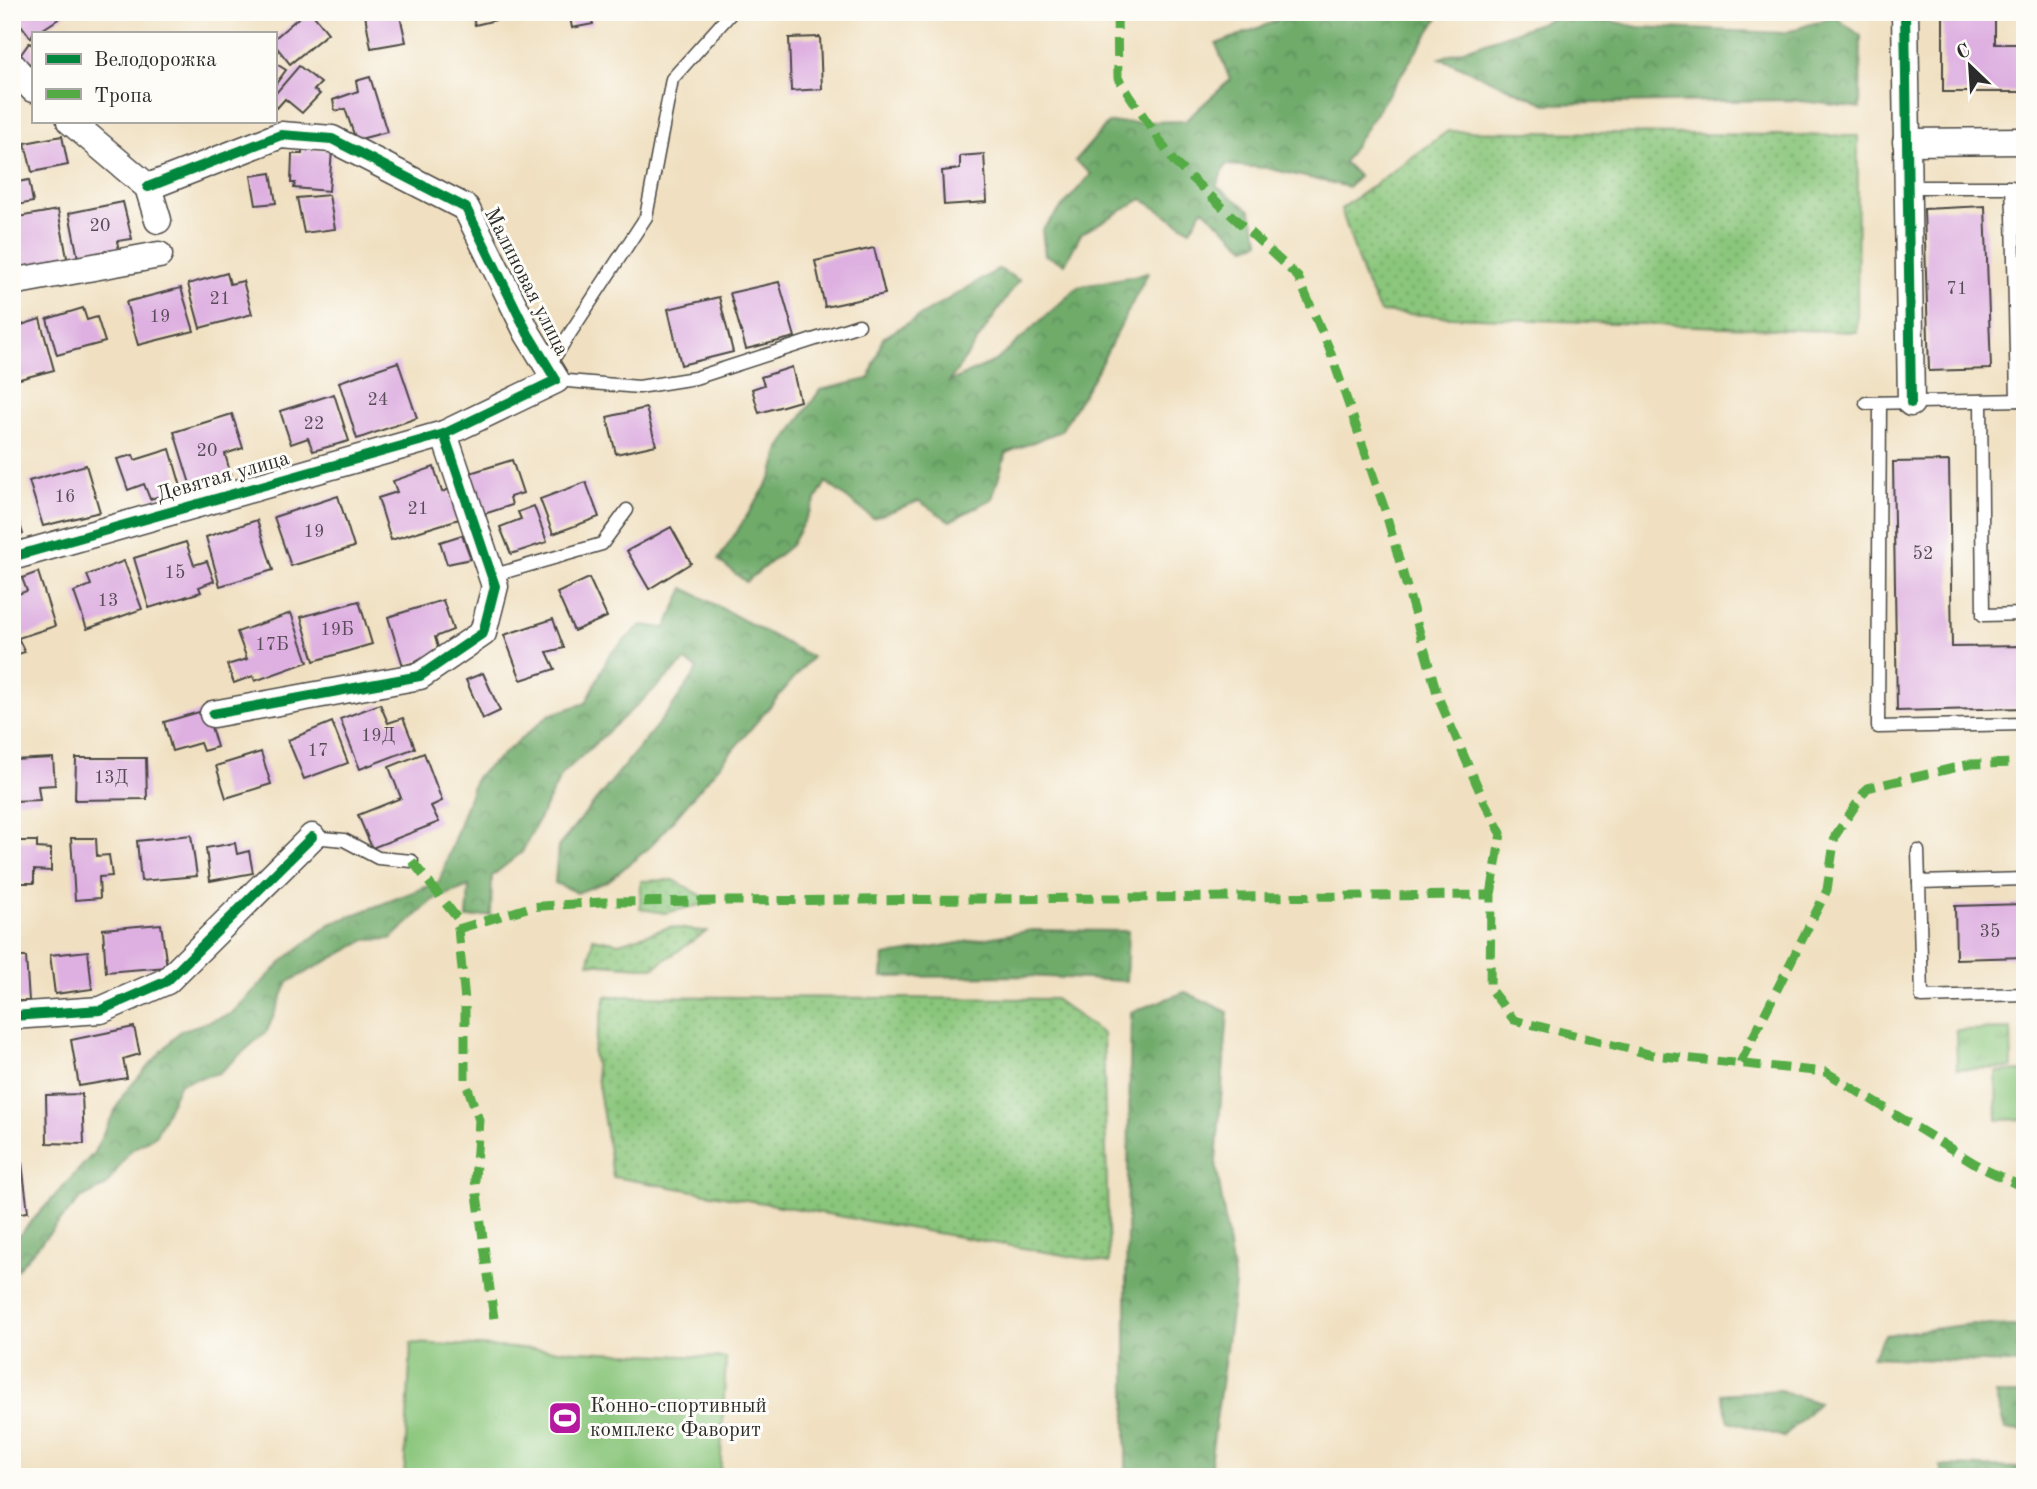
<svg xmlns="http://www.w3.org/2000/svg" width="2037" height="1489" font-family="'Old Standard TT',serif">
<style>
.grass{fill:url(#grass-dots);stroke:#5a7853;stroke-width:2}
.forest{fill:url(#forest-crowns);stroke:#4d6b4b;stroke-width:2}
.park{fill:url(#park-tufts);stroke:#5a7853;stroke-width:2}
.garden{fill:#8ac67b;stroke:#5a7853;stroke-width:2}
.building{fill:#deb0e1}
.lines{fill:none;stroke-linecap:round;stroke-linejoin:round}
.lane-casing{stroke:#494642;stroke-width:15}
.street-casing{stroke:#494642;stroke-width:29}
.lane{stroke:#fff;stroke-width:12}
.street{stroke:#fff;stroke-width:26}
.quiet{stroke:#54ab44;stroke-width:9;stroke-dasharray:18 9;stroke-linecap:butt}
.cycleway-casing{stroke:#fdfcf7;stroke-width:15}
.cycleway{stroke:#00873e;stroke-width:10}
.labels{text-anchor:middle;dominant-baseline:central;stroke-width:6;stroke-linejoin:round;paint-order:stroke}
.number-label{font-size:18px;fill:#584c58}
.street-label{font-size:21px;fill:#2b2b2b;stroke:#fdfcf7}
.poi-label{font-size:21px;fill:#2b2b2b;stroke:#fdfcf7;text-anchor:start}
</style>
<defs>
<pattern id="grass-dots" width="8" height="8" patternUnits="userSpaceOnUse" patternTransform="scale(1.75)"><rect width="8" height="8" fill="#8ac67b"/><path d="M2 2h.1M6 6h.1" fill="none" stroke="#71a165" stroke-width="1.8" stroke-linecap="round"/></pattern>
<pattern id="forest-crowns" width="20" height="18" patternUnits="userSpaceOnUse" patternTransform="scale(1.75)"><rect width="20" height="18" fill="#6fab6b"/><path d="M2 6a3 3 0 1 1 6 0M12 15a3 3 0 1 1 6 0" fill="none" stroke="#5b8b58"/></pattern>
<pattern id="park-tufts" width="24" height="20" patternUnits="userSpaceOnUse" patternTransform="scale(1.75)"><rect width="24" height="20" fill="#8ac67b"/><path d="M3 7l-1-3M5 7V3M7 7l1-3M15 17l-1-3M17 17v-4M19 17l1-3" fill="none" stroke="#71a165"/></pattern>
</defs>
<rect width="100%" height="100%" fill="#fdfcf7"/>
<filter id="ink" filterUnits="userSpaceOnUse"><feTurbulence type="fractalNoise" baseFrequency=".0143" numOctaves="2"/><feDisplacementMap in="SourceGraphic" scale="14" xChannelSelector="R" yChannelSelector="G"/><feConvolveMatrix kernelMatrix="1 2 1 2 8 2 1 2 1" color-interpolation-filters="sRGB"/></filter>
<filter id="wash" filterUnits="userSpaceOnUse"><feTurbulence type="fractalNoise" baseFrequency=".00686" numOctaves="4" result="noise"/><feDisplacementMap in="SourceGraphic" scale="28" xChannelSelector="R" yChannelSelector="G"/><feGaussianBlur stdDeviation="1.57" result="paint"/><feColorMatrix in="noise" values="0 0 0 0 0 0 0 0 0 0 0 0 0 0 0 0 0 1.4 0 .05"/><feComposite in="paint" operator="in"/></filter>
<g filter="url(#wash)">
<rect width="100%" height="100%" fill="#f0e0c1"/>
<!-- grass -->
<g class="grass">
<path d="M 1448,131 L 1858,136 L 1857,332 L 1451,317 L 1380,312 L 1364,279 L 1341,209 Z"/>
<path d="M 674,880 L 713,902 L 665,913 L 640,909 L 641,881 Z"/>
<path d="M 670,927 L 706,932 L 653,968 L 589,963 L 593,938 L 619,943 Z"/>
<path d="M 606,996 L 1055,999 L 1103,1034 L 1109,1263 L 613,1177 L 593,1052 Z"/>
</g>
<!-- forest -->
<g class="forest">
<path d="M 1279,12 L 1442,12 L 1344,162 L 1359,177 L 1348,187 L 1266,168 L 1226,165 L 1216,186 L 1250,210 L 1260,242 L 1246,247 L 1203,209 L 1190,230 L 1142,199 L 1081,234 L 1065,264 L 1045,255 L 1042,230 L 1091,174 L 1075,161 L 1108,123 L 1185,121 L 1230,80 L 1216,44 L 1276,21 Z"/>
<path d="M 1571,12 L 1638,27 L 1784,33 L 1834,16 L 1861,36 L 1860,108 L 1791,100 L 1546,104 L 1440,58 Z"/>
<path d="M 999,269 L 1019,280 L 949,382 L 997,360 L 1078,287 L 1148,273 L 1097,371 L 1061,431 L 1006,453 L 992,499 L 950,521 L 919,501 L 873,518 L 826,482 L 791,545 L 746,582 L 718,560 L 772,477 L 780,448 L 820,390 L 869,379 L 883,338 Z"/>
<path d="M 684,588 L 812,657 L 650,847 L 608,881 L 577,893 L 555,883 L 558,847 L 668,712 L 698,669 L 685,661 L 562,774 L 522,852 L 492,876 L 491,915 L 467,918 L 469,886 L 433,900 L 391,939 L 366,940 L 288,982 L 267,1031 L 219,1073 L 180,1083 L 156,1135 L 130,1151 L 105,1187 L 80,1199 L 12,1275 L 12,1243 L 93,1154 L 124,1093 L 180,1031 L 231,1014 L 285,959 L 330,924 L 439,882 L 476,777 L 549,715 L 586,703 L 609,655 L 641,625 L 666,628 Z"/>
<path d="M 1032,930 L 1128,931 L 1126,981 L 1025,976 L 882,977 L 884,956 Z"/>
<path d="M 1185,992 L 1228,1012 L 1216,1162 L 1235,1285 L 1211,1456 L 1212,1477 L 1126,1477 L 1126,1283 L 1131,1012 Z"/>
<path d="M 1971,1324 L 2025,1327 L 2025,1364 L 1872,1357 L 1885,1335 Z"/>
<path d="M 1780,1390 L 1818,1403 L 1784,1437 L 1729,1421 L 1721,1394 Z"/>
<path d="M 1995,1394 L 2025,1394 L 2025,1431 L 2005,1430 Z"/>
<path d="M 1940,1466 L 2025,1468 L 2025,1477 L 1943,1477 Z"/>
</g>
<!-- park -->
<path class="park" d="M 2011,1029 L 2012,1068 L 1957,1069 L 1956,1030 Z"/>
<!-- garden -->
<g class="garden">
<path d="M 2025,1071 L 2025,1119 L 1997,1120 L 1996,1072 Z"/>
<path d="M 411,1343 L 726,1358 L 720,1477 L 404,1477 Z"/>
</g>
<g id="blocks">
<!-- building -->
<g class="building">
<path d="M 23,12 L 69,12 L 37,33 L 33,33 L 31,38 L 15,17 Z"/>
<path d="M 305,12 L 311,12 L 328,33 L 290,64 L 275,45 L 275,38 Z"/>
<path d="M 377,12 L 399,12 L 406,42 L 371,48 L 365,15 Z"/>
<path d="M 471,12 L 499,12 L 500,19 L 475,25 Z"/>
<path d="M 569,12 L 590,12 L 593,24 L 572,28 Z"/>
<path d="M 1943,12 L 1995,12 L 1995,44 L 2025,44 L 2025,92 L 1943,92 Z"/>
<path d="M 820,37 L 822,89 L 791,91 L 789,38 Z"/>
<path d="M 29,43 L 33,45 L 33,66 L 19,57 Z"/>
<path d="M 275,63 L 286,70 L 275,85 Z"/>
<path d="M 299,66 L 321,83 L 314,90 L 320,94 L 302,113 L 285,99 L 277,108 L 275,105 L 275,94 Z"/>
<path d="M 370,77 L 387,132 L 356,140 L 345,109 L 335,111 L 333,100 L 358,91 L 356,81 Z"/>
<path d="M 62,136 L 68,165 L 32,172 L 25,143 Z"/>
<path d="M 302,149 L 332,150 L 329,191 L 294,188 L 295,183 L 291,183 L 292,154 L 302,154 Z"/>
<path d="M 984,154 L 987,202 L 944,205 L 942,171 L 960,169 L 960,156 Z"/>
<path d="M 271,173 L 276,203 L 256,205 L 251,176 Z"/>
<path d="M 29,180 L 33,202 L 12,206 L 12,183 Z"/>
<path d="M 329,195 L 335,229 L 304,233 L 297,198 Z"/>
<path d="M 123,202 L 132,239 L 117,241 L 120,255 L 79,263 L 69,213 Z"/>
<path d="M 1985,206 L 1991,369 L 1929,371 L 1924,209 Z"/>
<path d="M 58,210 L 68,263 L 12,273 L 12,218 Z"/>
<path d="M 874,248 L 885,294 L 825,307 L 815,261 Z"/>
<path d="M 227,273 L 230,284 L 243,281 L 252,314 L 200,328 L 188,284 Z"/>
<path d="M 779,282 L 795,337 L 746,349 L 730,293 Z"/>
<path d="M 181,288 L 194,331 L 138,345 L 126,302 Z"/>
<path d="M 719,297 L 733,352 L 681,365 L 668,309 Z"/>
<path d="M 83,308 L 87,320 L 97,317 L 105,342 L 57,355 L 47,319 Z"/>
<path d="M 40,319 L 54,370 L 12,381 L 12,328 Z"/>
<path d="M 398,362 L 417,418 L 357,439 L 339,382 Z"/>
<path d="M 792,367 L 800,401 L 759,413 L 752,389 L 764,385 L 761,377 Z"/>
<path d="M 334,394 L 349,441 L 313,451 L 308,438 L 291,444 L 280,411 Z"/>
<path d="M 646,408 L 656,445 L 616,454 L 607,417 Z"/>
<path d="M 232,414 L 243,448 L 225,454 L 231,475 L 191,487 L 174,432 Z"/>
<path d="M 170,449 L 182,490 L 150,499 L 144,484 L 128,490 L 117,459 L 133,455 L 135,460 Z"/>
<path d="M 512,460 L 523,493 L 510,497 L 512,505 L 481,515 L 467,474 Z"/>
<path d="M 1949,461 L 1952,647 L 2025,646 L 2025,708 L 1897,711 L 1893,462 Z"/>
<path d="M 86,465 L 100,512 L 43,526 L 29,481 Z"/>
<path d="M 434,467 L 442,492 L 449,489 L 459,519 L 391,540 L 378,498 L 397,492 L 393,481 Z"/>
<path d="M 586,482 L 599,517 L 553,534 L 540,499 Z"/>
<path d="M 338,496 L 354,547 L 291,566 L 274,517 Z"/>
<path d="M 12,499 L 23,534 L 12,537 Z"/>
<path d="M 534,506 L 547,542 L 511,554 L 500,527 L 521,519 L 518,512 Z"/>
<path d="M 257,520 L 273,570 L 220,586 L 206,537 Z"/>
<path d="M 671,527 L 691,563 L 649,589 L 627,551 Z"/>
<path d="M 462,535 L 471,559 L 447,564 L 440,542 Z"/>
<path d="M 186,542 L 194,565 L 207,561 L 214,581 L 199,587 L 201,592 L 149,608 L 134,558 Z"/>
<path d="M 124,561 L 142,609 L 87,629 L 74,592 L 91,585 L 87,575 Z"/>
<path d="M 38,572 L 55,626 L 18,638 L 25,652 L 12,656 L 12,596 L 27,591 L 22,578 Z"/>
<path d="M 589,578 L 607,617 L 574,631 L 557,593 Z"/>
<path d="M 443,600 L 453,630 L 435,637 L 440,654 L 403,666 L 388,617 Z"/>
<path d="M 359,601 L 372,644 L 314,661 L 301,617 Z"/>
<path d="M 291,613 L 308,662 L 255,681 L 253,676 L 234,683 L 227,665 L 247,659 L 237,632 Z"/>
<path d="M 553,619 L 564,648 L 547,652 L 555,669 L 521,680 L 504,635 Z"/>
<path d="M 483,673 L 500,711 L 483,719 L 466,680 Z"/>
<path d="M 380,704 L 388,723 L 403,718 L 415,748 L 360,769 L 340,719 Z"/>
<path d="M 206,710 L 217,747 L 203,751 L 200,743 L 172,751 L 164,722 Z"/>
<path d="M 332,722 L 348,763 L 304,779 L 288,740 Z"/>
<path d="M 261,752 L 271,784 L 226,798 L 216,766 Z"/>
<path d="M 424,753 L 442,801 L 431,806 L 439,822 L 372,848 L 358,815 L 401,798 L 389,767 Z"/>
<path d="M 53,758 L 55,785 L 38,786 L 40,800 L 12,801 L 12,760 Z"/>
<path d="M 76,758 L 146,758 L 147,799 L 75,800 Z"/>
<path d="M 191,835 L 197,876 L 141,881 L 137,841 Z"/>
<path d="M 71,838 L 96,838 L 97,856 L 109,855 L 112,876 L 99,877 L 100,898 L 75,900 Z"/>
<path d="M 14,841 L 37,841 L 37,848 L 51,849 L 51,871 L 34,870 L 34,883 L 13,883 Z"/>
<path d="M 235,843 L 237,854 L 249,851 L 253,873 L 210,881 L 206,848 Z"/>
<path d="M 2025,904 L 2025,957 L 1956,959 L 1955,906 Z"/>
<path d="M 161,924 L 167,967 L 106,972 L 103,929 Z"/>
<path d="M 88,951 L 92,989 L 55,994 L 50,955 Z"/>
<path d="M 12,957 L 26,957 L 29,1001 L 12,1001 Z"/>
<path d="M 134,1027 L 140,1054 L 123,1059 L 127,1078 L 79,1086 L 71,1040 Z"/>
<path d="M 82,1094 L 84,1144 L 47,1143 L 46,1095 Z"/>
<path d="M 22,1163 L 28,1212 L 12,1214 L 12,1164 Z"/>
</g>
</g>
</g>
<g filter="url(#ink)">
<use href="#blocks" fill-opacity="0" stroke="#494642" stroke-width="2"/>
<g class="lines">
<!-- lane casing -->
<g class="lane-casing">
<g id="lane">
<path d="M 1907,187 L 2012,187 L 2013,213"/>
<path d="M 548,367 L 646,217 L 672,79 L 732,12"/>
<path d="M 556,380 L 639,387 L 695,378 L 859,325"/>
<path d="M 2017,400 L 2013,213 L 2025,212"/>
<path d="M 1981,401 L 1983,615 L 2025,614"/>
<path d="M 1866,403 L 2024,400"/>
<path d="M 1880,403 L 1878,727 L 2025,724"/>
<path d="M 491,576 L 602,544 L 627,510"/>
<path d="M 312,837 L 344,840 L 378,858 L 412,861"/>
<path d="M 1918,851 L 1919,882"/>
<path d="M 2025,879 L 1919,882 L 1922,997 L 2025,994"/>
</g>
</g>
<!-- street casing -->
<g class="street-casing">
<g id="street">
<path d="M 1905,12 L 1911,403"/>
<path d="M 12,65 L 33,89"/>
<path d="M 70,121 L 148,187 L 158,220"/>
<path d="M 1906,142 L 2025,141"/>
<path d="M 12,282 L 159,255"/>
<path d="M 12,557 L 444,434 L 556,380 L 528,334 L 466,208 L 332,139 L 281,135 L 148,187"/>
<path d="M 213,714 L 420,676 L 483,633 L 495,586 L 444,434"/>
<path d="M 12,1016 L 101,1010 L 167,981 L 312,837"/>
</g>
</g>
<!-- lane -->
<use href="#lane" class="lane"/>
<!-- street -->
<use href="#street" class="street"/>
<!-- quiet -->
<g class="quiet">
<path d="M 1117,12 L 1118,78 L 1174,162 L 1298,277 L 1329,348 L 1385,510 L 1438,697 L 1484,801 L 1501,833 L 1491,895"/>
<path d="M 412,861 L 457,918 L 465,1001 L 465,1080 L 479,1120 L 475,1180 L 495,1326"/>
<path d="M 458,929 L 530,907 L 602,902 L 1491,895 L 1490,989 L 1514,1020 L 1653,1055 L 1826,1072 L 1984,1169 L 2025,1188"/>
<path d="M 1740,1063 L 1827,890 L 1835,836 L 1867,788 L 1971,764 L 2025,763"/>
</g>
<!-- cycleway casing -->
<g class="cycleway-casing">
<g id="cycleway">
<path d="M 1905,12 L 1911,403"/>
<path d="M 12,557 L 444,434 L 556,380 L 528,334 L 466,208 L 332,139 L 281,135 L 148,187"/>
<path d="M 213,714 L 420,676 L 483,633 L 495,586 L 444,434"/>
<path d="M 12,1016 L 101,1010 L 167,981 L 312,837"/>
</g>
</g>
<!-- cycleway -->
<use href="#cycleway" class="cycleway"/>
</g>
</g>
<!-- icons -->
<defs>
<g id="stadium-square" transform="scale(1.75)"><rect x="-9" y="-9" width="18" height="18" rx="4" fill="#b5179e" stroke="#fdfcf7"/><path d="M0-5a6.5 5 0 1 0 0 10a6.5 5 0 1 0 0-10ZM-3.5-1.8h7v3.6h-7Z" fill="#fff"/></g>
</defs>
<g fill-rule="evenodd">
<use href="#stadium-square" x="565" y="1418"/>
</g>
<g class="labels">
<!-- number labels -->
<g class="number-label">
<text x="100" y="226">20</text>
<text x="1957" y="289">71</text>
<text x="220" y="299">21</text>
<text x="160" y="317">19</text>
<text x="378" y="400">24</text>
<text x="314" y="424">22</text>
<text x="207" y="451">20</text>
<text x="65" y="497">16</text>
<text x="418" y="509">21</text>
<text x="314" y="532">19</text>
<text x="1923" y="554">52</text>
<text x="175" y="573">15</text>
<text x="108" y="601">13</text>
<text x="337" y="630">19Б</text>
<text x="272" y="645">17Б</text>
<text x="378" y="736">19Д</text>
<text x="318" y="751">17</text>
<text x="111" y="778">13Д</text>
<text x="1990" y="932">35</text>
</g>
<!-- street labels -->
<g class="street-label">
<text transform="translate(526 282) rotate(63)">Малиновая улица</text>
<text transform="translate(223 477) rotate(-16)">Девятая улица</text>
</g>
<!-- poi labels -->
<g class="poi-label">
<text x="590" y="1406">Конно-спортивный<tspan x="590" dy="24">комплекс Фаворит</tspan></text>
</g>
</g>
<!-- margin -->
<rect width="2037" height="1489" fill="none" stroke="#fdfcf7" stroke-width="42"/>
<!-- legend -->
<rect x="32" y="32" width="245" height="91" fill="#fdfcf7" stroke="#a9a8a5" stroke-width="2"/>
<rect x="46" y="54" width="35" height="10" fill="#00873e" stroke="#a9a8a5" stroke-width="2"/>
<text x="94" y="66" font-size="21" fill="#2b2b2b">Велодорожка</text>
<rect x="46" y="89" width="35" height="10" fill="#54ab44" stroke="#a9a8a5" stroke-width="2"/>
<text x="94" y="102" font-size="21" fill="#2b2b2b">Тропа</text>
<!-- north arrow -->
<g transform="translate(1970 66) rotate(335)" stroke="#fdfcf7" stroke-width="5" paint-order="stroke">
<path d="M0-5L12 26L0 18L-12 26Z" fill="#2b2b2b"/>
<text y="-10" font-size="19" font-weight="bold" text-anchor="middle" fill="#2b2b2b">С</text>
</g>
</svg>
